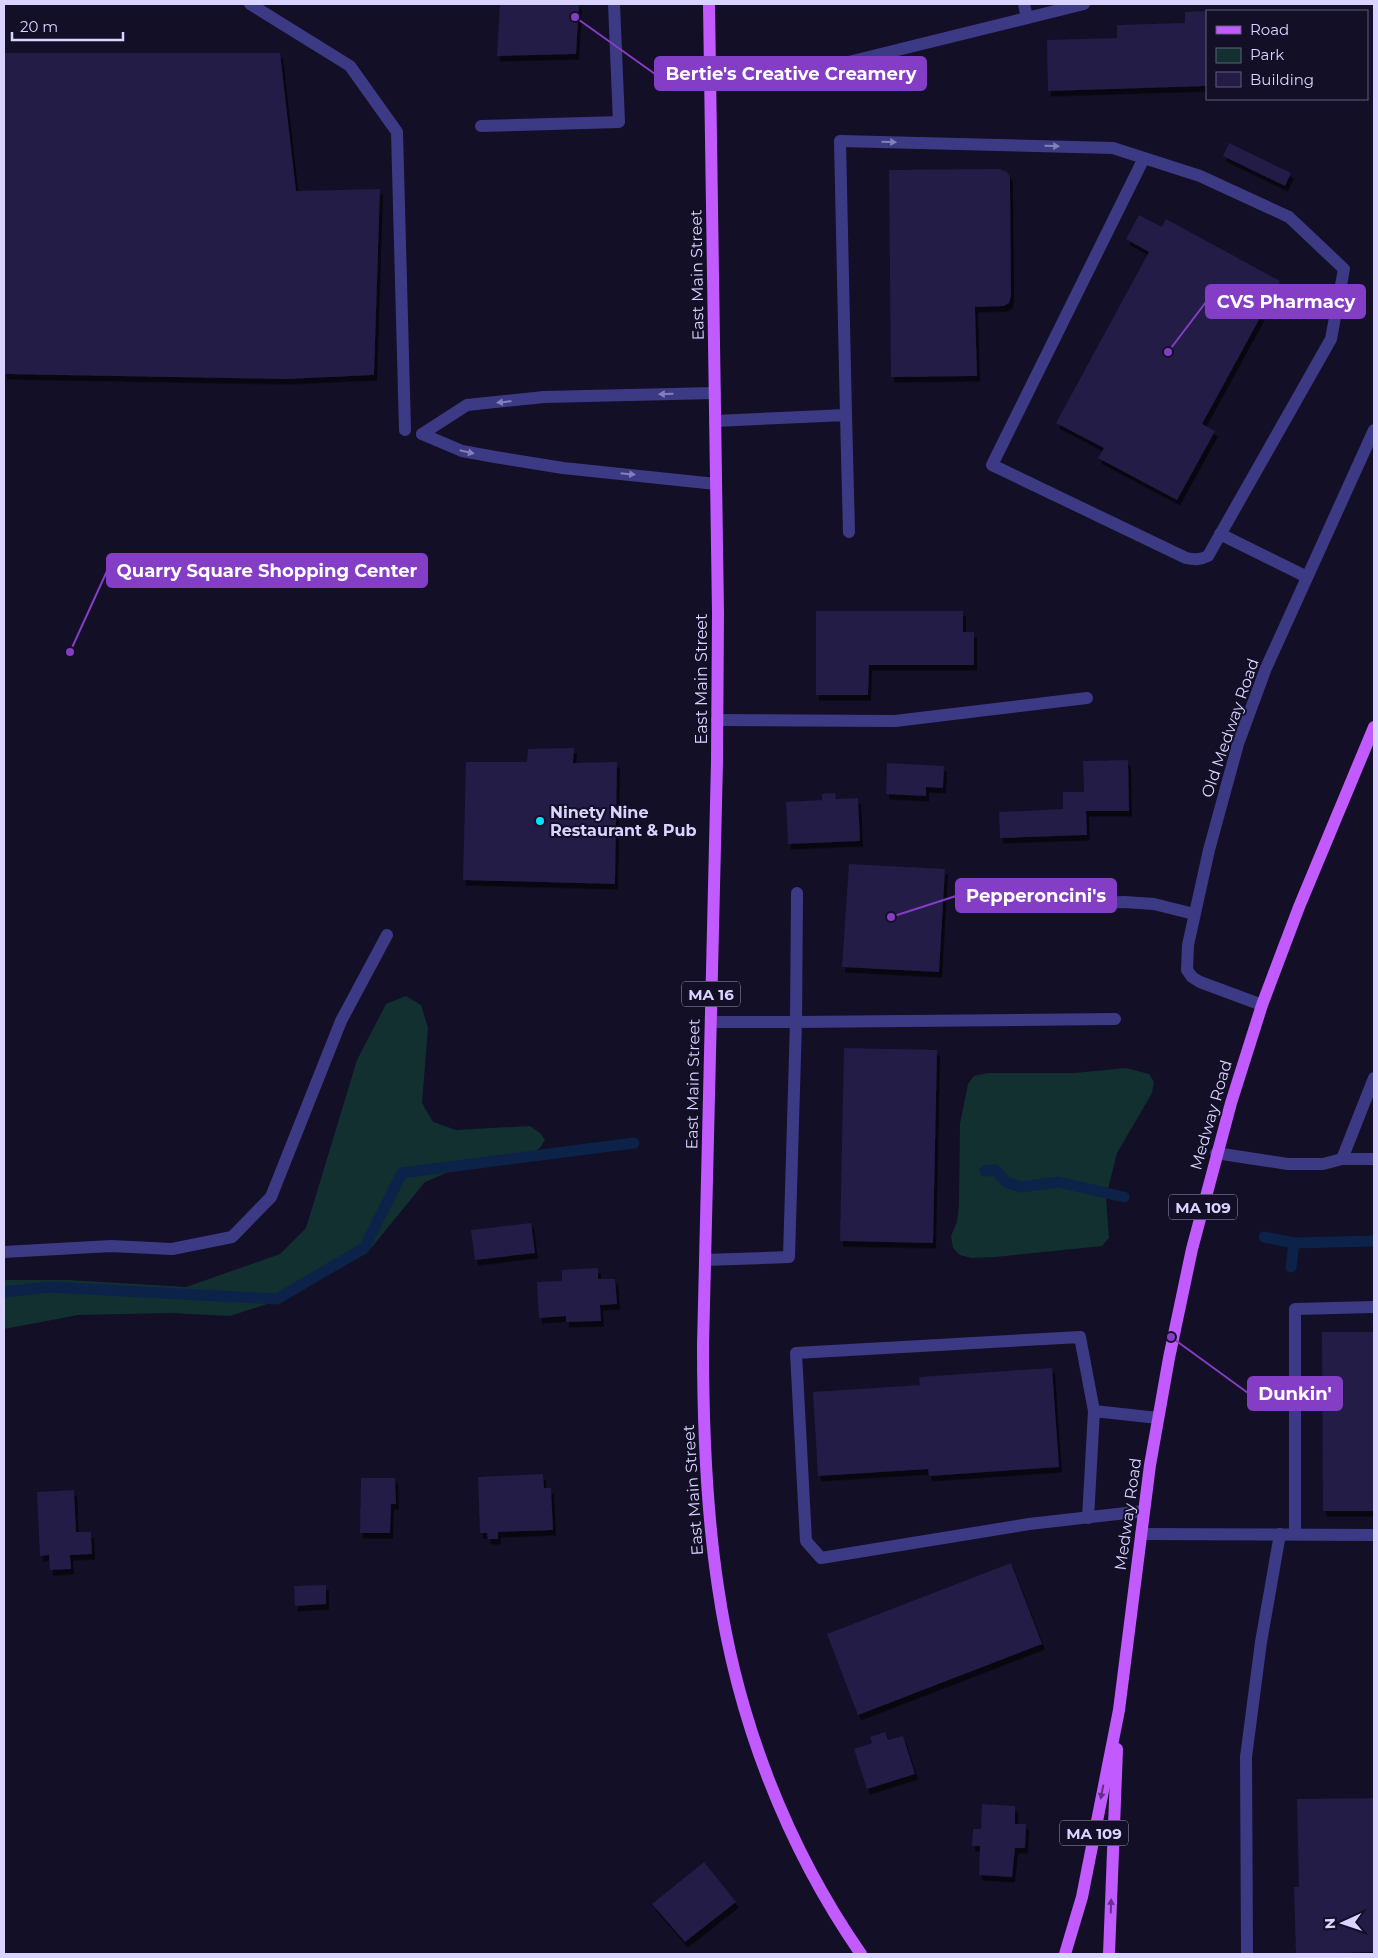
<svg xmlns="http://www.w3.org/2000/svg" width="1378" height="1958" font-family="Montserrat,sans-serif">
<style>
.green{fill:#12302f}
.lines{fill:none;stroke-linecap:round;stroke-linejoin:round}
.stream{stroke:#0c2248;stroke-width:11}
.building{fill:#241b47;filter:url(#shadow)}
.lane{stroke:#3d3a85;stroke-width:12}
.street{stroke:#3d3a85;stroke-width:12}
.primary{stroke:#c25bff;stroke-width:12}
.oneway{fill:#837fbc}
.oneway2{fill:#623188}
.poi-dot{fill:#00e5ff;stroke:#130f26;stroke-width:2}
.labels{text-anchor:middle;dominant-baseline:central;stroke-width:4;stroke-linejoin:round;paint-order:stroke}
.shield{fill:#130f26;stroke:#9e99be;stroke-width:1}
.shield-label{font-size:15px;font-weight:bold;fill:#d9d4ff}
.street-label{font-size:16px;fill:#d9d4ff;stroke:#130f26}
.poi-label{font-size:16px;font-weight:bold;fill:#d9d4ff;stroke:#130f26;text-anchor:start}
.leader{fill:none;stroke:#843dc5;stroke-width:2}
.callout-dot{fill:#843dc5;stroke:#130f26;stroke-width:2}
.callout{fill:#843dc5;stroke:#843dc5;stroke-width:2}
.callout-label{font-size:18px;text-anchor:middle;font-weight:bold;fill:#fff}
</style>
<defs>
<filter id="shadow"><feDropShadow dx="3" dy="5.5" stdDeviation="0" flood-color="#0009"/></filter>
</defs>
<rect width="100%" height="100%" fill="#130f26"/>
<!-- green -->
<g class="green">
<path d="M 406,996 L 421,1005 L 428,1028 L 422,1103 L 433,1122 L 456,1130 L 530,1126 L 540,1133 L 545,1140 L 539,1149 L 523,1156 L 458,1168 L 425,1182 L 367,1253 L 291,1296 L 230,1316 L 171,1313 L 78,1315 L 4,1329 L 4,1280 L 68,1280 L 186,1287 L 280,1254 L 306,1228 L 357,1060 L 386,1004 Z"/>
<path d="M 1126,1068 L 1149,1074 L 1154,1082 L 1152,1093 L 1117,1153 L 1106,1197 L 1109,1238 L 1102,1246 L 995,1257 L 971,1258 L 960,1255 L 953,1248 L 951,1236 L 957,1222 L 959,1205 L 960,1124 L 968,1084 L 974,1076 L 988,1073 L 1075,1073 Z"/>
</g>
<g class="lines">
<!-- stream -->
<g class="stream">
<path d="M 985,1171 L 995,1170 L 1006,1182 L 1021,1187 L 1058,1182 L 1124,1197"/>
<path d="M 1264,1237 L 1294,1243 L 1374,1241"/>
<path d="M 1291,1267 L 1294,1243"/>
<path d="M 4,1292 L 50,1287 L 277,1299 L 364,1248 L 402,1173 L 634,1143"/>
</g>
</g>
<!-- building -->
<g class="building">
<path d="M 500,4 L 579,4 L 576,54 L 497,56 Z"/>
<path d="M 1207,11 L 1207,86 L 1048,91 L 1047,40 L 1117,38 L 1117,25 L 1185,23 L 1185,12 Z"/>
<path d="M 4,53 L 280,53 L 296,191 L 380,189 L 374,375 L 286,379 L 4,374 Z"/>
<path d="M 1229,143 L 1291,173 L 1285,186 L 1223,156 Z"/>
<path d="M 1000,169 L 1007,172 L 1010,177 L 1011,297 L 1009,303 L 1004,306 L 975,307 L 977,376 L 891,377 L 889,170 Z"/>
<path d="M 1139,215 L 1162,227 L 1166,219 L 1280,281 L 1202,424 L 1215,431 L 1177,500 L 1098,458 L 1104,448 L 1056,423 L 1149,252 L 1126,239 Z"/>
<path d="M 816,611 L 963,611 L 963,632 L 974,632 L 974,665 L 869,665 L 868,695 L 816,695 Z"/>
<path d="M 574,748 L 573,763 L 617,762 L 615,884 L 463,880 L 466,762 L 527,762 L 528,749 Z"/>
<path d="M 1128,760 L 1129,811 L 1086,811 L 1087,835 L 1000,838 L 999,812 L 1063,809 L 1063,792 L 1084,792 L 1083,761 Z"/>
<path d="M 887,763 L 944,766 L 943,788 L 926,787 L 926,796 L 886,794 Z"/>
<path d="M 835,793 L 836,799 L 858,798 L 860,841 L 788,844 L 786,802 L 822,800 L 822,794 Z"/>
<path d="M 849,864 L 945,869 L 939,972 L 842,967 Z"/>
<path d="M 844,1048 L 937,1050 L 933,1243 L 840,1241 Z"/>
<path d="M 531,1223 L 535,1253 L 475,1260 L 471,1230 Z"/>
<path d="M 598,1268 L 598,1279 L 615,1279 L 617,1304 L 600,1305 L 601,1321 L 566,1322 L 566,1316 L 539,1318 L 537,1282 L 562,1281 L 562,1270 Z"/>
<path d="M 1322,1332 L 1374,1332 L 1374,1511 L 1323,1511 Z"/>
<path d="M 1052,1368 L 1059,1467 L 929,1476 L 928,1469 L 818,1476 L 813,1392 L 920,1385 L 919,1377 Z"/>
<path d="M 543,1474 L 544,1488 L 551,1488 L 553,1530 L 498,1532 L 498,1539 L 488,1539 L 487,1533 L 480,1533 L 478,1477 Z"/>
<path d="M 361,1478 L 395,1478 L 396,1504 L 391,1504 L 390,1533 L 360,1533 Z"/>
<path d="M 74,1490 L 76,1532 L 91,1532 L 92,1554 L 70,1555 L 71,1569 L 50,1570 L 49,1555 L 40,1556 L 37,1492 Z"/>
<path d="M 1011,1563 L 1042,1644 L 858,1715 L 827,1634 Z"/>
<path d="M 326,1585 L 326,1604 L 295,1606 L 294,1586 Z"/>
<path d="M 885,1732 L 888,1740 L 903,1736 L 915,1774 L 867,1789 L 854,1749 L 872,1743 L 870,1737 Z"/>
<path d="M 1374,1798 L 1374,1952 L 1296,1954 L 1294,1887 L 1299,1887 L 1297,1799 Z"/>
<path d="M 982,1804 L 1015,1806 L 1015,1824 L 1026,1824 L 1025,1848 L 1015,1848 L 1012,1877 L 979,1875 L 980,1846 L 972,1846 L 973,1829 L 981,1829 Z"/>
<path d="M 704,1862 L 736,1902 L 685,1942 L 652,1904 Z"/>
</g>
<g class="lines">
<!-- lane -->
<g class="lane">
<path d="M 250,4 L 350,66 L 397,132 L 405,430"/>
<path d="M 1024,4 L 1027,18"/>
<path d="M 808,72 L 1084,4"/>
<path d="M 481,126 L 619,122 L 614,4"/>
<path d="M 846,415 L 840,141 L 1113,148 L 1200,176 L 1289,217 L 1344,269 L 1331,339 L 1208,556 C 1200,560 1195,560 1186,558 L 992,465 L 1144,158"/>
<path d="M 715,421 L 846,415 L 849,532"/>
<path d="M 422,434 L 467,405 L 544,397 L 715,393"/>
<path d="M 422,434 L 462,451 L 495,457 L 563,468 L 716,484"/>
<path d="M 1220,534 L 1307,577"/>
<path d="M 717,720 L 895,721 L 1087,698"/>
<path d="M 970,907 L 1124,902 L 1154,904 L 1194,914"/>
<path d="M 711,1022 L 796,1022 L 797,893"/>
<path d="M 1216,1153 L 1288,1164 L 1323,1164 L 1342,1159 L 1374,1159"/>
<path d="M 1342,1159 L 1374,1078"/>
<path d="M 4,1252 L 111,1246 L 172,1249 L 232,1237 L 271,1197 L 341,1021 L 387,935"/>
<path d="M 705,1260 L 789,1257 L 796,1022 L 1115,1019"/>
<path d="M 1094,1411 L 1158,1418"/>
<path d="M 1088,1518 L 1094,1411 L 1080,1337 L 796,1353 L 806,1541 L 821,1558 L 1029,1524 L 1144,1511"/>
<path d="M 1141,1534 L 1374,1535"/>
<path d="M 1295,1534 L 1295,1309 L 1374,1307"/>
<path d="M 1247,1954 L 1246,1757 L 1261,1642 L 1280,1534"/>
</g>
<!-- street -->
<path class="street" d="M 1262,1005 L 1200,982 L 1192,977 L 1187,970 L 1188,945 L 1209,850 L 1238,744 L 1266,668 L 1374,430"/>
<!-- primary -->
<g class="primary">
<path d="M 709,4 L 718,613 L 717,762 L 703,1346 C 703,1426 706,1508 718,1587 C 737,1718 786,1846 861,1954"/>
<path d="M 1065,1954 L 1082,1897 L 1119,1710 L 1150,1465 L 1169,1358 L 1192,1249 L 1231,1103 L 1262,1005 L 1299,907 L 1374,727"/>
<path d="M 1109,1954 L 1117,1749"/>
</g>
</g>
<!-- one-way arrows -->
<defs><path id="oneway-solid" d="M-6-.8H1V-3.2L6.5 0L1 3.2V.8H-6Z" transform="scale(1.25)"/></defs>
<g class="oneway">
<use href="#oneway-solid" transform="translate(889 142) rotate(1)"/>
<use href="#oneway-solid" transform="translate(1052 146) rotate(1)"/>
<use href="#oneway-solid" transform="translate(666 394) rotate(179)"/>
<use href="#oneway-solid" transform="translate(504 402) rotate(174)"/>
<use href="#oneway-solid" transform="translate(467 452) rotate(13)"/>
<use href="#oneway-solid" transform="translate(628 474) rotate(6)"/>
</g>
<g class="oneway2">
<use href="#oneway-solid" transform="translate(1102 1792) rotate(101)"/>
<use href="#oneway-solid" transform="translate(1111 1906) rotate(-88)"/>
</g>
<!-- markers -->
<circle class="poi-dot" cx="540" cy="821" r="5"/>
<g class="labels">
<!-- shield labels -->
<g class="shield">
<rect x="682" y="981.5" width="58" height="25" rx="4"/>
<rect x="1169" y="1194.5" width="68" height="25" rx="4"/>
<rect x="1060" y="1820.5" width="68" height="25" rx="4"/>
</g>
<g class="shield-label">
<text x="711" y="994">MA 16</text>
<text x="1203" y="1207">MA 109</text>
<text x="1094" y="1833">MA 109</text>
</g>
<!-- street labels -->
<g class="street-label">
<text transform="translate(697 275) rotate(-91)">East Main Street</text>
<text transform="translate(701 679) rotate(-90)">East Main Street</text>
<text transform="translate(1230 728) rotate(-71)">Old Medway Road</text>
<text transform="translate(693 1084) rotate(-89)">East Main Street</text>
<text transform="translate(1211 1115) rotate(-74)">Medway Road</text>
<text transform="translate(693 1490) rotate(-94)">East Main Street</text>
<text transform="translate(1128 1514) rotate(-82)">Medway Road</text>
</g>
<!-- poi labels -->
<g class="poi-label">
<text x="550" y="812">Ninety Nine<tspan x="550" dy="18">Restaurant &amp; Pub</tspan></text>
</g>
</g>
<!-- callouts -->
<path class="leader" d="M575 17L655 74M1168 352L1206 302M70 652L107 571M891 917L956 896M1171 1337L1248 1393"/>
<g class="callout-dot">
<circle cx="575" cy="17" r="5"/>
<circle cx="1168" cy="352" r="5"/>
<circle cx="70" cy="652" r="5"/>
<circle cx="891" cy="917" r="5"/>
<circle cx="1171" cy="1337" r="5"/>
</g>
<g class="callout">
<rect x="655" y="57" width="271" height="33" rx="5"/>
<rect x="1206" y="285" width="159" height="33" rx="5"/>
<rect x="107" y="554" width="320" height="33" rx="5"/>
<rect x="956" y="879" width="160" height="33" rx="5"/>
<rect x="1248" y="1377" width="94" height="33" rx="5"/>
</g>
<g class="callout-label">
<text x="791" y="80">Bertie's Creative Creamery</text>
<text x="1286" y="308">CVS Pharmacy</text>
<text x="267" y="577">Quarry Square Shopping Center</text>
<text x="1036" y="902">Pepperoncini's</text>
<text x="1295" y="1400">Dunkin'</text>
</g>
<!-- border -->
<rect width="1378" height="1958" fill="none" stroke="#d9d4ff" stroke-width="10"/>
<!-- legend -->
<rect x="1206" y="10" width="162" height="90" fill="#130f26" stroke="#625e7d"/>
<rect x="1216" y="26" width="25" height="8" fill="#c25bff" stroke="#625e7d"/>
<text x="1250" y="35" font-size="15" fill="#d9d4ff">Road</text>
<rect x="1216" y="48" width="25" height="15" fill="#12302f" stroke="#625e7d"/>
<text x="1250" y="60" font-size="15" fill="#d9d4ff">Park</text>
<rect x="1216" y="72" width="25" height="15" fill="#241b47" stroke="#625e7d"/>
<text x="1250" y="85" font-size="15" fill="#d9d4ff">Building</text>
<!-- north arrow -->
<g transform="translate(1343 1923) rotate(267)" stroke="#130f26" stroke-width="4" paint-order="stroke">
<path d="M0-4L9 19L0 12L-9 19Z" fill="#d9d4ff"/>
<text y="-8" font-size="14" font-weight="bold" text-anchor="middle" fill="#d9d4ff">N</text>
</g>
<!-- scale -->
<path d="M12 32v8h111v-8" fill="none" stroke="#d9d4ff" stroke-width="2.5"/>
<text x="20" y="32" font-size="15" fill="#d9d4ff" stroke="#130f26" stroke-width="4" paint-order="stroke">20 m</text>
</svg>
